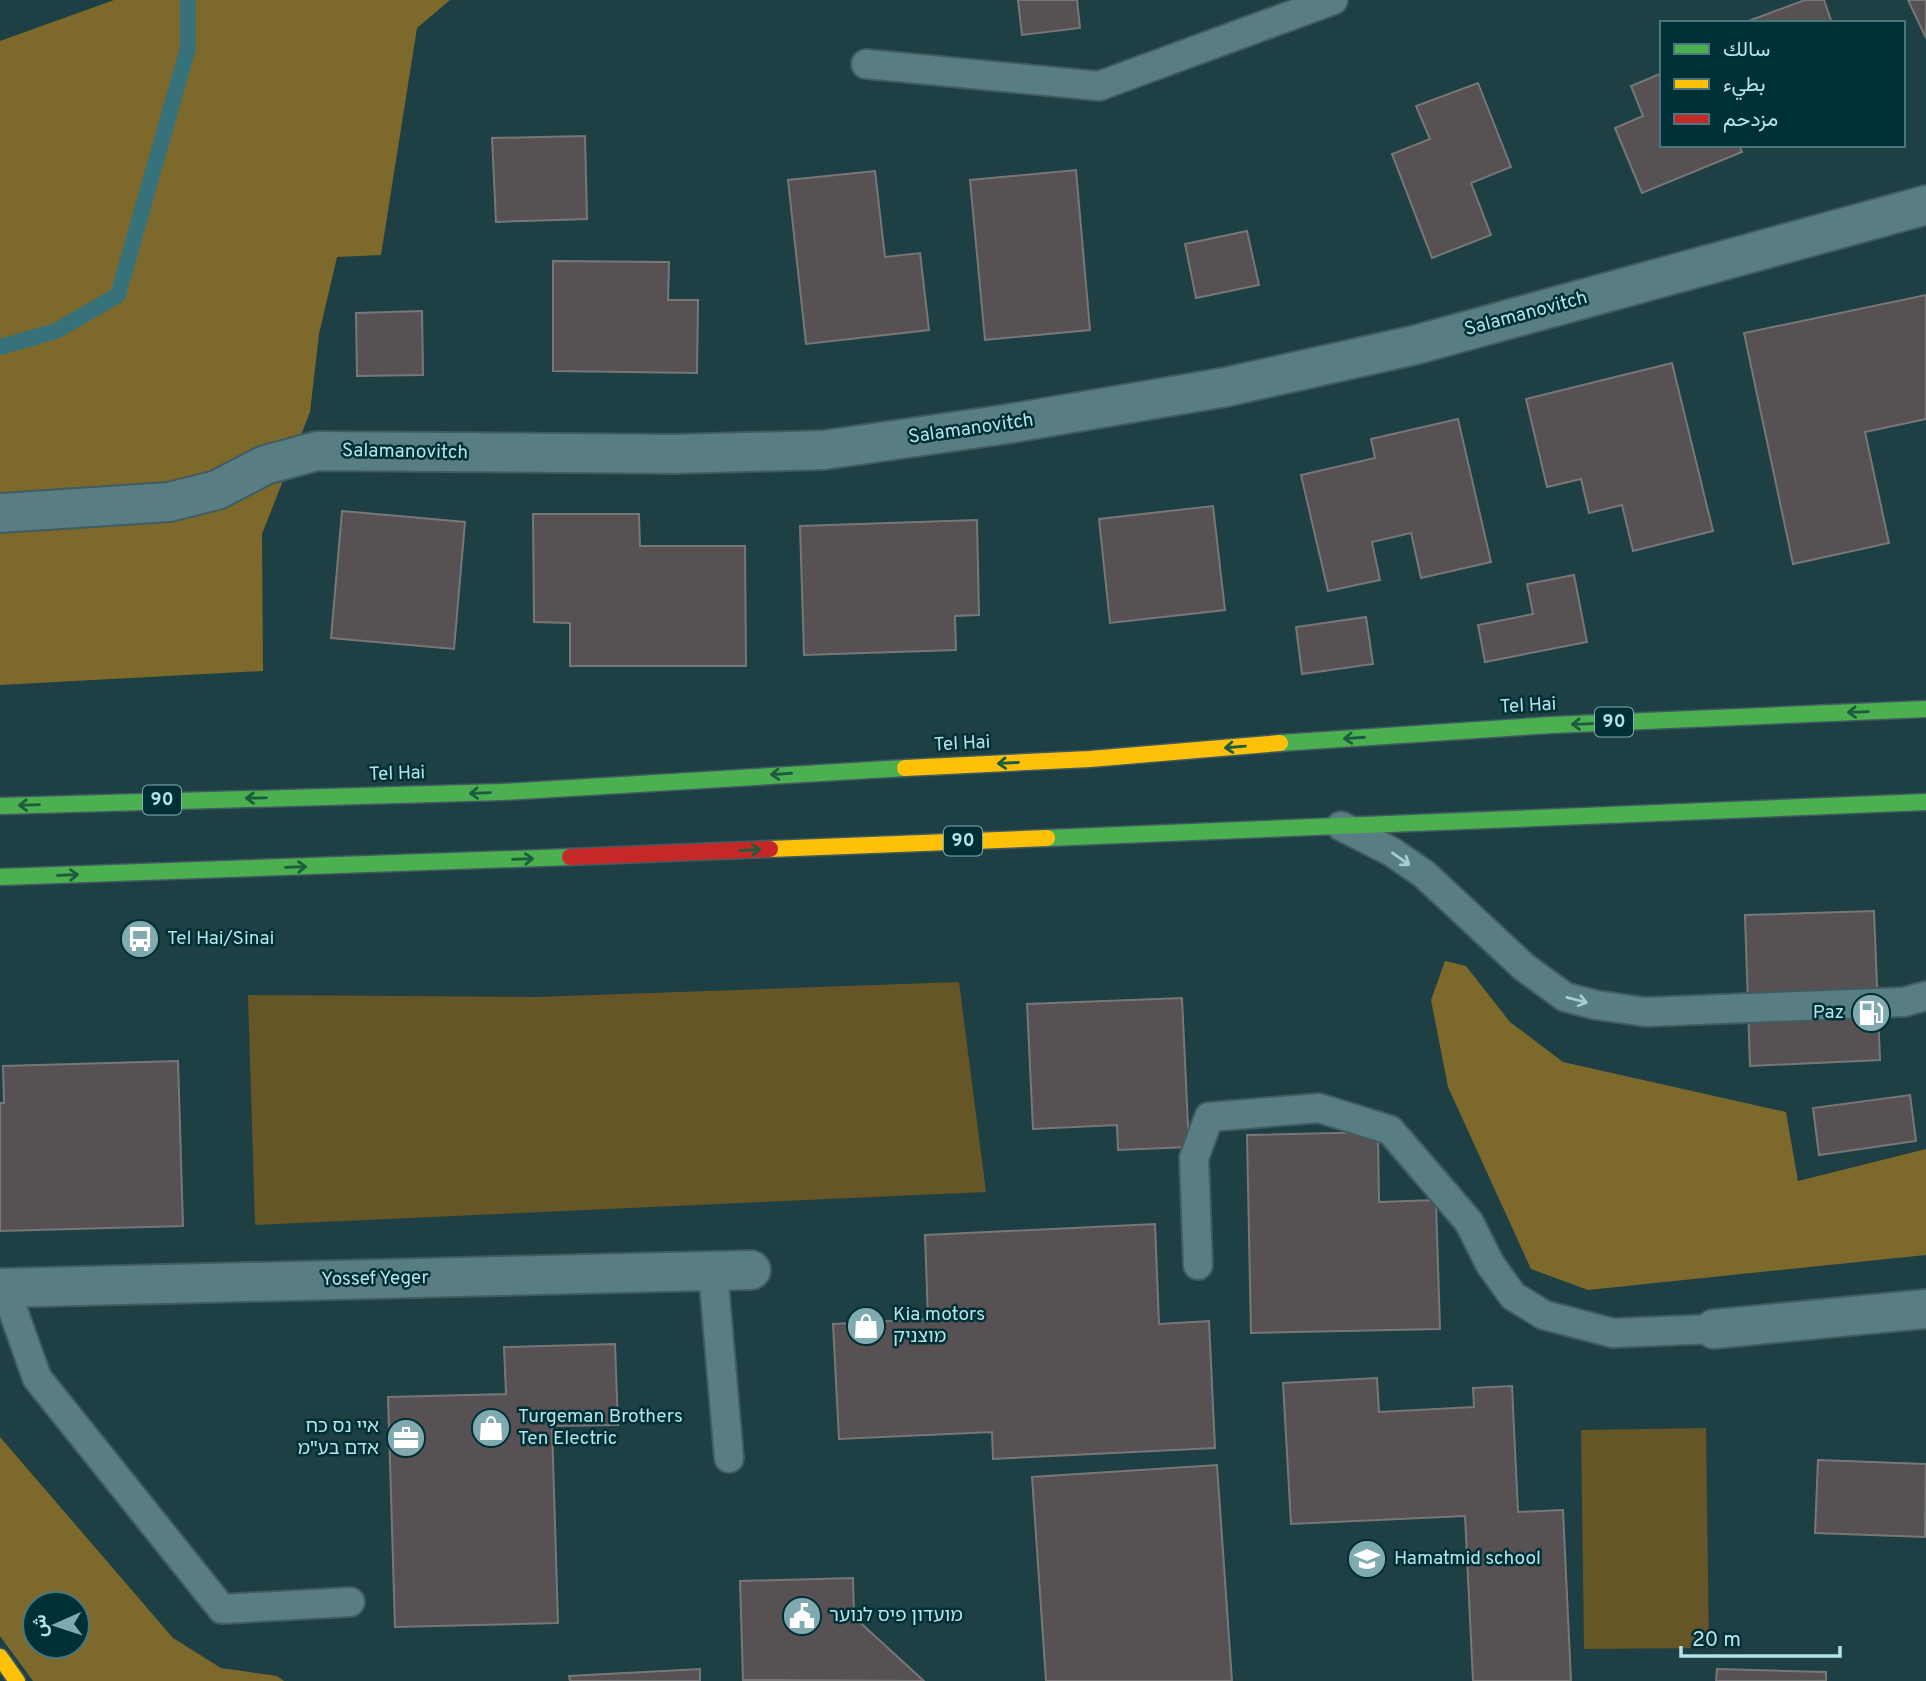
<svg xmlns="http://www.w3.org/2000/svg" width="1926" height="1681" font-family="Overpass,Vazirmatn,'Noto Sans Hebrew',sans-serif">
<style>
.green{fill:#655527}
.forest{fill:#7d692c;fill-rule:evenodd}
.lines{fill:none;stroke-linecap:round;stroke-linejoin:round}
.stream{stroke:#377179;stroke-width:16}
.building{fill:#575153;stroke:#787778;stroke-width:2}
.lane-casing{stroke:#405c60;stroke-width:32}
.street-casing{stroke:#405c60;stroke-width:42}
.fast-casing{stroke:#405c60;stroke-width:19}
.slow-casing{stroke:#405c60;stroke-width:19}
.jam-casing{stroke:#405c60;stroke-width:19}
.lane{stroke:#587d82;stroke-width:28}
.street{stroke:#587d82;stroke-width:38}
.fast{stroke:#4caf50;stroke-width:16}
.slow{stroke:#ffc107;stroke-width:16}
.jam{stroke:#c62828;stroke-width:16}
.oneway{stroke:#1b5c3f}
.oneway2{stroke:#a2cfd5}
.labels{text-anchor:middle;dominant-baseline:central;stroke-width:5;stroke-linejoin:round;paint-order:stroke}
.shield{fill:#003036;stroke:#7eaeb4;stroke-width:2}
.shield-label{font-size:18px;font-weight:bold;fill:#b4e4ea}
.street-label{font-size:19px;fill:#b4e4ea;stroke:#003036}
.poi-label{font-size:19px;fill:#b4e4ea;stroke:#003036;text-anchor:start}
</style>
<rect width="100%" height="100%" fill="#1e3f44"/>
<!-- green -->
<g class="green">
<path d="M 959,982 L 986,1192 L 255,1225 L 248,995 L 537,997 Z"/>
<path d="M 1706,1428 L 1709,1648 L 1584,1649 L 1581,1430 Z"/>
</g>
<!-- forest -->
<g class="forest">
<path d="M 114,0 L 450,0 L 417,28 L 381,255 L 337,257 L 319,334 L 310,412 L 262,534 L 263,671 L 0,685 L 0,41 Z"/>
<path d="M 1445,961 L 1466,966 L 1510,1022 L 1563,1062 L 1786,1112 L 1798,1181 L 1926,1149 L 1926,1255 L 1588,1290 L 1531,1269 L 1448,1087 L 1431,1000 Z"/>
<path d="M 0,1437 L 173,1638 L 221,1668 L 277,1676 L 284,1681 L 33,1681 L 0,1636 ZM 35,1604 L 77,1604 L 77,1646 L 35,1646 Z"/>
</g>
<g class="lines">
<!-- stream -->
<path class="stream" d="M 0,347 L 56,331 L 118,295 L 188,48 L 188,0"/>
</g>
<!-- building -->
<g class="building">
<path d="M 1018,0 L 1077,0 L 1080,28 L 1022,35 Z"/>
<path d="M 1805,0 L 1824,0 L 1832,23 L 1743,23 Z"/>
<path d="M 1908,0 L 1926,0 L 1926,38 Z"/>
<path d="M 1662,73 L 1662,145 L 1739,145 L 1742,152 L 1642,193 L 1615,128 L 1643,116 L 1631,86 Z"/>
<path d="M 1478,83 L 1511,167 L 1471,183 L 1491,235 L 1432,258 L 1392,154 L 1430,139 L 1416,106 Z"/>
<path d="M 585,136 L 587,219 L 496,222 L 492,138 Z"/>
<path d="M 1076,170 L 1090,330 L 985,340 L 970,180 Z"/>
<path d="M 875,171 L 885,257 L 920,253 L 929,330 L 806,344 L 788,180 Z"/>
<path d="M 1247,231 L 1259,285 L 1196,298 L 1185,244 Z"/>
<path d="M 553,261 L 669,262 L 668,300 L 698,300 L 697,373 L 553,371 Z"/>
<path d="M 1926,295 L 1926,419 L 1865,432 L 1889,543 L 1793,564 L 1744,333 Z"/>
<path d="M 422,311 L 423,375 L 357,376 L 356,313 Z"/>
<path d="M 1672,363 L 1713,531 L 1633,551 L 1622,505 L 1589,513 L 1581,479 L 1547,487 L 1526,399 Z"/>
<path d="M 1458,419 L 1491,562 L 1421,578 L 1411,533 L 1372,542 L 1380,580 L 1328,591 L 1301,475 L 1375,458 L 1371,439 Z"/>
<path d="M 1213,506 L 1225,610 L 1110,623 L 1099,519 Z"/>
<path d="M 342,511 L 465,522 L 454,649 L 331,638 Z"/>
<path d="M 533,514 L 639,514 L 640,546 L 745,546 L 746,666 L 570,666 L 570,623 L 534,622 Z"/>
<path d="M 977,520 L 979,615 L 955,616 L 956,650 L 804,655 L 800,526 Z"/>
<path d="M 1574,575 L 1587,642 L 1485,662 L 1478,625 L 1533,614 L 1527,584 Z"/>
<path d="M 1366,617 L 1373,664 L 1302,674 L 1296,627 Z"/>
<path d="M 1874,911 L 1880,1060 L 1750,1066 L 1745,915 Z"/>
<path d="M 1182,998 L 1189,1147 L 1118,1150 L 1117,1125 L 1033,1129 L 1027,1004 Z"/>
<path d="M 178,1061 L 183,1226 L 0,1231 L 0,1103 L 4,1103 L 3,1066 Z"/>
<path d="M 1910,1095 L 1916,1141 L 1819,1155 L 1813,1108 Z"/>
<path d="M 1378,1132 L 1379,1202 L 1436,1200 L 1440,1329 L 1251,1333 L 1247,1135 Z"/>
<path d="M 1155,1224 L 1159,1324 L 1209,1321 L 1215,1448 L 993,1459 L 992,1432 L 839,1439 L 833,1324 L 928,1319 L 925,1235 Z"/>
<path d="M 615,1344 L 618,1425 L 552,1426 L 558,1623 L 395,1627 L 388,1397 L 506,1394 L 504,1347 Z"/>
<path d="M 1377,1378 L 1379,1412 L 1474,1407 L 1473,1388 L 1512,1386 L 1518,1512 L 1563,1510 L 1571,1681 L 1473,1681 L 1465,1516 L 1291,1524 L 1283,1383 Z"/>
<path d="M 1818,1460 L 1926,1464 L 1925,1537 L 1815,1533 Z"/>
<path d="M 1217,1465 L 1232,1681 L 1046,1681 L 1032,1477 Z"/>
<path d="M 853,1578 L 854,1617 L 924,1681 L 743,1680 L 740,1581 Z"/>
<path d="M 700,1669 L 700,1681 L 570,1681 L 569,1676 Z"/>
<path d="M 1717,1669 L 1826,1672 L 1826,1681 L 1716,1681 Z"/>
</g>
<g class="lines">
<!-- lane casing -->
<g class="lane-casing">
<g id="lane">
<path d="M 866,64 L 1099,86 L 1333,0"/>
<path d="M 1341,826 L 1392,852 L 1424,874 L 1524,967 L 1565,997 L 1596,1005 L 1646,1012 L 1904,1002 L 1926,996"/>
<path d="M 1198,1265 L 1194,1158 L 1209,1117 L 1319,1108 L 1390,1130 L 1469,1222 L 1490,1264 L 1513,1296 L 1544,1315 L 1613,1333 L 1714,1329"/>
<path d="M 713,1272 L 729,1458"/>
<path d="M 5,1288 L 37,1378 L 222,1609 L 350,1602"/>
</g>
</g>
<!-- street casing -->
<g class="street-casing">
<g id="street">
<path d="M 0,513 L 169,502 L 217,490 L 265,465 L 317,451 L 674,454 L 824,450 L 1007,424 L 1226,387 L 1415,345 L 1926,205"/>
<path d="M 0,1288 L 751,1270"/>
<path d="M 1714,1329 L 1926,1309"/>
</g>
</g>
<!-- fast casing -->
<g class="fast-casing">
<g id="fast">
<path d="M 1280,743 L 1551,725 L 1926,709"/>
<path d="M 0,806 L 502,792 L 905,768"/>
<path d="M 1047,838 L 1926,802"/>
<path d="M 0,877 L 570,857"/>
</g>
</g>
<!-- slow casing -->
<g class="slow-casing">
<g id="slow">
<path d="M 905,768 L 1090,759 L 1280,743"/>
<path d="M 770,849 L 1047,838"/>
<path d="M 0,1657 L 17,1681"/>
</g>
</g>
<!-- jam casing -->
<g class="jam-casing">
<path id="jam" d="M 570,857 L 770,849"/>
</g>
<!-- lane -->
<use href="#lane" class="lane"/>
<!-- street -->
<use href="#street" class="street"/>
<!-- fast -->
<use href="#fast" class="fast"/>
<!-- slow -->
<use href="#slow" class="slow"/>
<!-- jam -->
<use href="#jam" class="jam"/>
</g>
<!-- one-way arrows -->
<defs><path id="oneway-shaft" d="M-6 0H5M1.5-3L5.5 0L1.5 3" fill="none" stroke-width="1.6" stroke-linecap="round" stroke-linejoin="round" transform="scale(1.75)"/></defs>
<g class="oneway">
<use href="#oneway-shaft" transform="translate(1858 712) rotate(178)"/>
<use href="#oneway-shaft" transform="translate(1582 724) rotate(178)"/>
<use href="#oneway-shaft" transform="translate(1354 738) rotate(176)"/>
<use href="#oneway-shaft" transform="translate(1235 747) rotate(175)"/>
<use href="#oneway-shaft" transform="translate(1008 763) rotate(177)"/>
<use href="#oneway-shaft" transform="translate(781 774) rotate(176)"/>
<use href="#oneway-shaft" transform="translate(480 793) rotate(178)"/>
<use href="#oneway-shaft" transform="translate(256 798) rotate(179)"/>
<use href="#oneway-shaft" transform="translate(29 805) rotate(178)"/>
<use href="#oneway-shaft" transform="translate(750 850) rotate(-2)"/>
<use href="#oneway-shaft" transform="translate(523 859) rotate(-2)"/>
<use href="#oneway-shaft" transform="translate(296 867) rotate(-2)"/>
<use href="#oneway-shaft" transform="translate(68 875) rotate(-2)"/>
</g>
<g class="oneway2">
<use href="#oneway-shaft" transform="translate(1401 859) rotate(35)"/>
<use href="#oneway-shaft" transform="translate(1577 1000) rotate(15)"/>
</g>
<!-- icons -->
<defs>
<g id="bus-disc" transform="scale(2.0125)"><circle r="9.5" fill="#80aab0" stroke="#003036"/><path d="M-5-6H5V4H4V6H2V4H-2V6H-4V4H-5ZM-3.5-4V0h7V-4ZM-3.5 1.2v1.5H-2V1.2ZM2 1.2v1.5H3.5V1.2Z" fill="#fff"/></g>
<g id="fuel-disc" transform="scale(2.0125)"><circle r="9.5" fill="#80aab0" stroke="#003036"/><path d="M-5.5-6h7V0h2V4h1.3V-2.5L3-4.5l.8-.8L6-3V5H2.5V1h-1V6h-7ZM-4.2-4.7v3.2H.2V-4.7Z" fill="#fff"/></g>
<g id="shop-disc" transform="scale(2.0125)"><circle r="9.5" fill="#80aab0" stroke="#003036"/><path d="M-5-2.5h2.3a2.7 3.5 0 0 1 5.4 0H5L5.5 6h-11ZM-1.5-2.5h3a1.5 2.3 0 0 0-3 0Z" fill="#fff"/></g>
<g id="office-disc" transform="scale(2.0125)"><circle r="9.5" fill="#80aab0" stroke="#003036"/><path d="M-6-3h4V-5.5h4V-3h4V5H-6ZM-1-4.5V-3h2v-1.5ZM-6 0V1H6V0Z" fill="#fff"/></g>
<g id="school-disc" transform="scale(2.0125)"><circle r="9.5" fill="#80aab0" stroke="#003036"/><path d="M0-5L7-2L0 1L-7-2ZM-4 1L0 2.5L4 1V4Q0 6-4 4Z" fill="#fff"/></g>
<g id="civic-disc" transform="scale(2.0125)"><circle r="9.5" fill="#80aab0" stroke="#003036"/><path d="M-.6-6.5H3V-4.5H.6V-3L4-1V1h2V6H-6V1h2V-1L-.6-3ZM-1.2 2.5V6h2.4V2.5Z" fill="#fff"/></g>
</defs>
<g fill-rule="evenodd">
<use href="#bus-disc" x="140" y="939"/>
<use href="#fuel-disc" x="1871" y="1013"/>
<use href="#shop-disc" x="866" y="1326"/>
<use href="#shop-disc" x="491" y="1428"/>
<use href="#office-disc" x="406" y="1438"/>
<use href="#school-disc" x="1367" y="1559"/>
<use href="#civic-disc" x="802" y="1616"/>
</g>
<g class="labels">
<!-- shield labels -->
<g class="shield">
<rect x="1595" y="707.5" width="38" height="29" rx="5"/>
<rect x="143" y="785.5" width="38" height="29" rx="5"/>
<rect x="944" y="826.5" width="38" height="29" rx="5"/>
</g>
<g class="shield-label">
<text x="1614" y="722">90</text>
<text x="162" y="800">90</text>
<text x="963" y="841">90</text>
</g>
<!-- street labels -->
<g class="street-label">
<text transform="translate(1526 314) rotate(-15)">Salamanovitch</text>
<text transform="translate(971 429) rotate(-8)">Salamanovitch</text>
<text transform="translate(405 452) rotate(1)">Salamanovitch</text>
<text transform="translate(1528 706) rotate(-3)">Tel Hai</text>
<text transform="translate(962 744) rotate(-3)">Tel Hai</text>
<text transform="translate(397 774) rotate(-2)">Tel Hai</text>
<text transform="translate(375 1279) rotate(-1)">Yossef Yeger</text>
</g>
<!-- poi labels -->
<g class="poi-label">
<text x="167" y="939">Tel Hai/Sinai</text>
<text x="1844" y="1013" text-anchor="end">Paz</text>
<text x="893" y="1315">Kia motors<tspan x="893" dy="22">מוצניק</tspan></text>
<text x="518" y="1417">Turgeman Brothers<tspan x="518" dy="22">Ten Electric</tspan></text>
<text x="379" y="1427" text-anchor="end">איי נס כח<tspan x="379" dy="22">אדם בע"מ</tspan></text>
<text x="1394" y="1559">Hamatmid school</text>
<text x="829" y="1616">מועדון פיס לנוער</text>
</g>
</g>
<!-- legend -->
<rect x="1660" y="21" width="245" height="126" fill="#003036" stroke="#48787e" stroke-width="2"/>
<rect x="1674" y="44" width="35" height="10" fill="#4caf50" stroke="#48787e" stroke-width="2"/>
<text x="1723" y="56" font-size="21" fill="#b4e4ea">سالك</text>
<rect x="1674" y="79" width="35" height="10" fill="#ffc107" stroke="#48787e" stroke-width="2"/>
<text x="1723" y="91" font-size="21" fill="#b4e4ea">بطيء</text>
<rect x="1674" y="114" width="35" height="10" fill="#c62828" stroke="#48787e" stroke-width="2"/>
<text x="1723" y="126" font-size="21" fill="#b4e4ea">مزدحم</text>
<!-- north arrow -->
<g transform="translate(56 1625) rotate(267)"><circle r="33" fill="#003036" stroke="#48787e" stroke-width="2"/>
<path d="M0-5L12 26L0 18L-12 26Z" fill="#80aab0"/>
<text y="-10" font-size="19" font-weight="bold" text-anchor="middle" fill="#b4e4ea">ش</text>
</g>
<!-- scale -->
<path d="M1681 1646v10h159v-10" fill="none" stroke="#b4e4ea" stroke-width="3.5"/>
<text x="1692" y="1646" font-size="21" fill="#b4e4ea" stroke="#003036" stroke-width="5" paint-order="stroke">20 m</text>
</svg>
